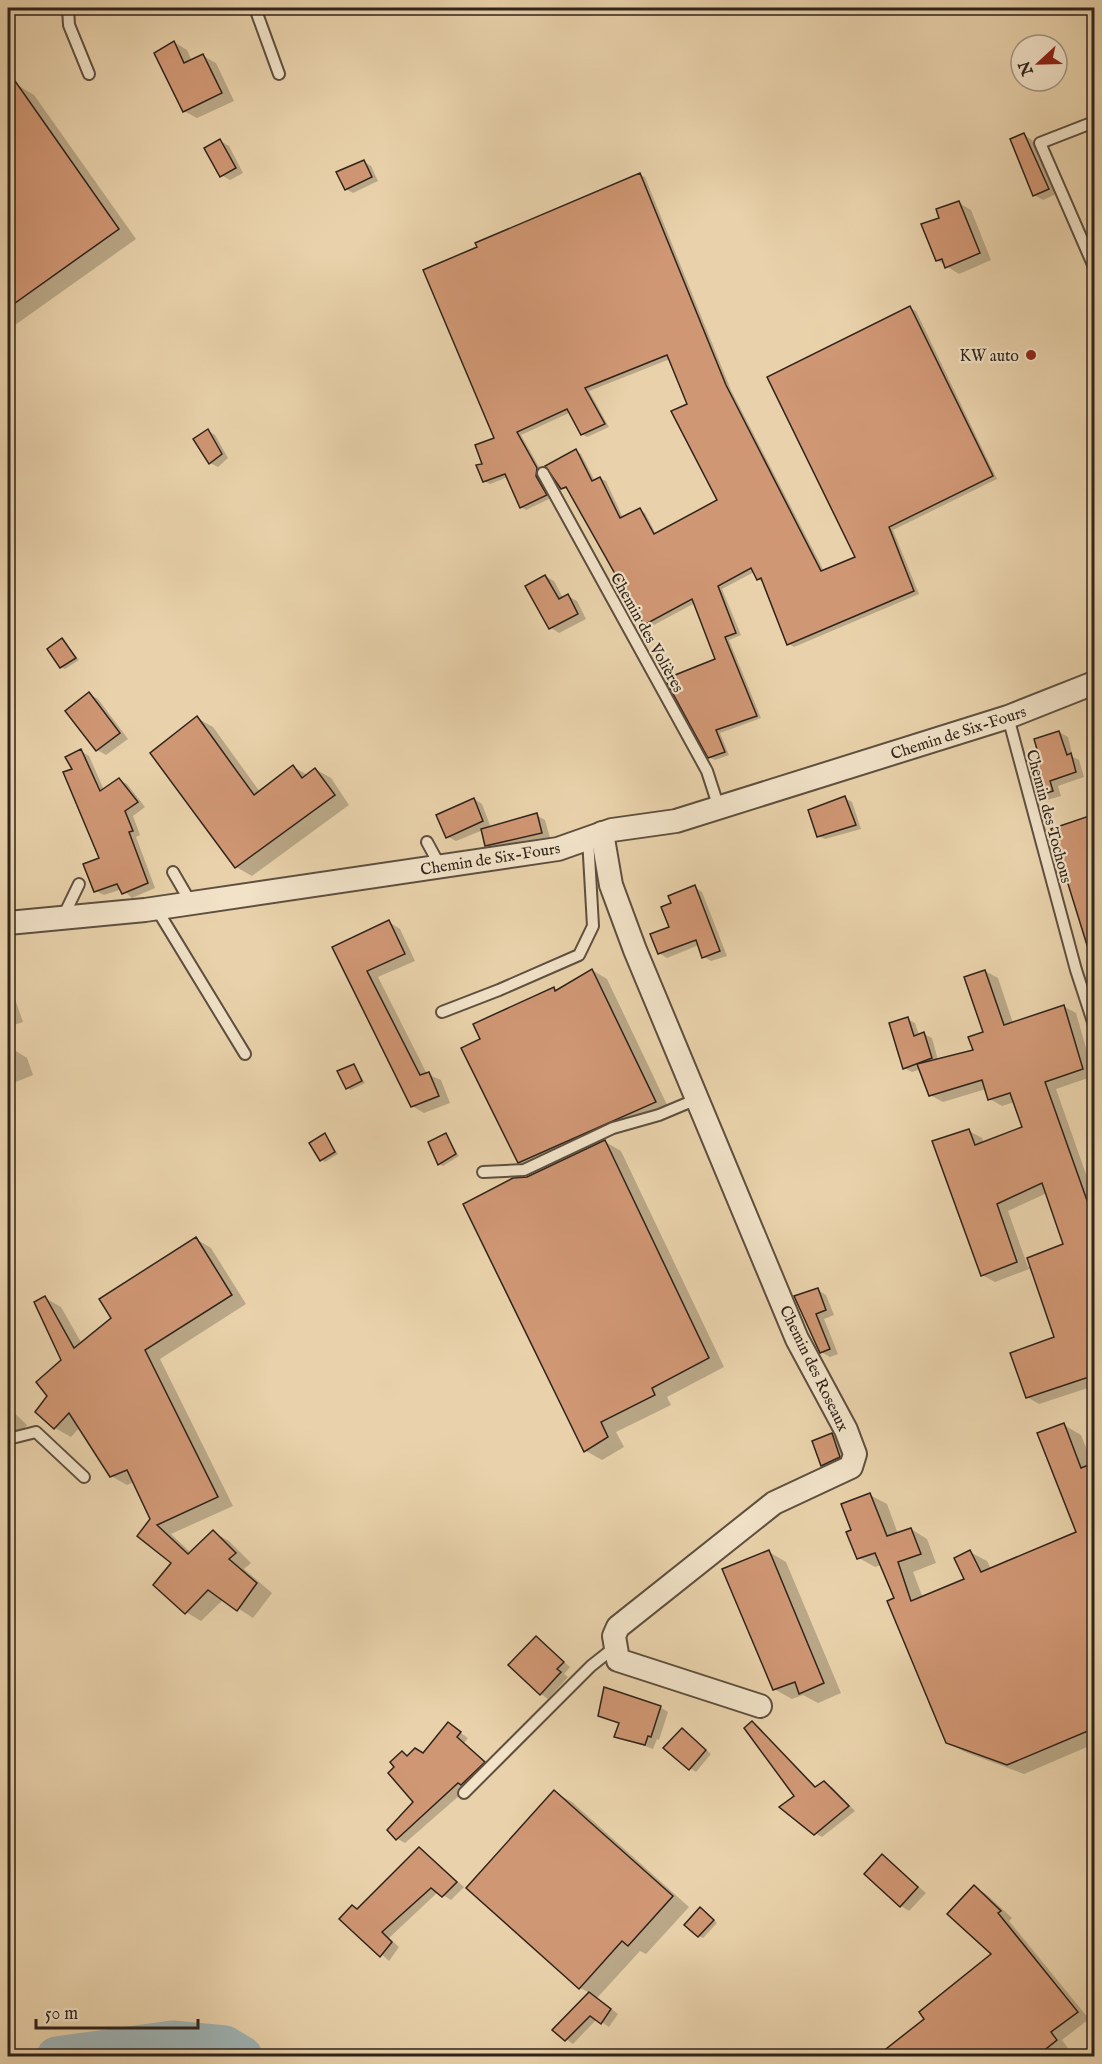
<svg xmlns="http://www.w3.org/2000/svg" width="1102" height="2064" font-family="'IM FELL English',serif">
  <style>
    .shadow { fill: #0003; fill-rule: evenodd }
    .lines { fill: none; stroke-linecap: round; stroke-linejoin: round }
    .river { stroke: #9eb4b6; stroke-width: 39 }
    .building { fill: #d09774; stroke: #2f231b; stroke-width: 1.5 }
    .lane-casing { stroke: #5e4f3f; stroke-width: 14 }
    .street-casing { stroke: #5e4f3f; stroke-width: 26 }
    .lane { stroke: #f1e2c8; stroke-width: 10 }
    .street { stroke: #f1e2c8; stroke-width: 22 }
    .poi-dot { fill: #8f2418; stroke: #f1e2c8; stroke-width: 2 }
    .labels { text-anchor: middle; stroke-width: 4.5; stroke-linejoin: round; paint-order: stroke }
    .poi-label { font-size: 16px; fill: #2f231b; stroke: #f1e2c8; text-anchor: end }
    .street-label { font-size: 16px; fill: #2f231b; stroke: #f1e2c8 }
  </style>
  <rect width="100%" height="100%" fill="#e9d2ab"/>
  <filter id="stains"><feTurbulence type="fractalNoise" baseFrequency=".00333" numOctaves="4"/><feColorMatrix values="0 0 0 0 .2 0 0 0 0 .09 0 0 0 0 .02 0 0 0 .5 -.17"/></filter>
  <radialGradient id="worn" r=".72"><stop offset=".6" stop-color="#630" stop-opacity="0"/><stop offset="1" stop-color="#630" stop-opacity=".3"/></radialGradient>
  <g class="shadow">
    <polygon points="174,42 187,50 192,61 203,56 216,63 234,101 197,118 184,111"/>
    <polygon points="16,84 34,95 136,239 8,330 8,90"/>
    <polygon points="1024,135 1032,140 1056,194 1043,200 1034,195"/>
    <polygon points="220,141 229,146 243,173 230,180 221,175"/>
    <polygon points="364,162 371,166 378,181 353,193 346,189"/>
    <polygon points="639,174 645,177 731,390 824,571 857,558 910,308 916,311 997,479 893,530 919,594 794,647 789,644 764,583 758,579 754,572 722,589 741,635 729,640 761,718 720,733 729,755 715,760 709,757 717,660 695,603 650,627 645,624 570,490 562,488 576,451 581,454 595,481 600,478 606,481 623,518 640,510 645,513 656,534 719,501 689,405 670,359 589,391 609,427 587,437 582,434 571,412 521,435 542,472 551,498 526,510 521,507 508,477 490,484 484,481 484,465 496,439"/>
    <polygon points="959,203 971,210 991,260 959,274 937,260 941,219"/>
    <polygon points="208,431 215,435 228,458 218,467 210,463 195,439"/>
    <polygon points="545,576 554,581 563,598 568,596 577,601 586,619 559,633 551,628 527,586"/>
    <polygon points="62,640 79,660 65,669 61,667"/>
    <polygon points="89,694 98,699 128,739 106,755 97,750"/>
    <polygon points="197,718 213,727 260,792 293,767 308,775 315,769 331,778 349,805 252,876 236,867 152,753"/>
    <polygon points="1059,732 1068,737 1073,757 1079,760 1084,777 1058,786 1061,796 1047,800 1038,795 1043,763"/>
    <polygon points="81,751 89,756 104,790 119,780 127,784 145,807 133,816 140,835 136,837 155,888 132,898 122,889 104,895 96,891 101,859 74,770"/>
    <polygon points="845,798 852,802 861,829 825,839 818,836"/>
    <polygon points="474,799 482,804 491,828 536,815 545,820 550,838 495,850 487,845 483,830 456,841 447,836"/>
    <polygon points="694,887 702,892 727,956 711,961 704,957 699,945 667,958 659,953 671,928 673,904"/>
    <polygon points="389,922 400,929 415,961 378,977 427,1074 441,1080 450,1103 424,1113 412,1106 334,947"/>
    <polygon points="592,970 607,979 670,1111 602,1140 621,1151 724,1367 667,1397 671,1405 616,1432 624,1447 602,1460 586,1451 528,1178 593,1147 592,1145 534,1170 519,1162 482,1039 554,989 558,991"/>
    <path d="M 985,971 L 998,978 L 1013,1023 L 1063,1006 L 1076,1013 L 1094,1076 L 1056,1089 L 1094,1197 L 1094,1386 L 1039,1404 L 1027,1397 L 1056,1338 L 1032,1268 L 995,1282 L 982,1275 L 969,1131 L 982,1138 L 984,1143 L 1024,1127 L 1015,1102 L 1002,1106 L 990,1099 L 986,1089 L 943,1102 L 930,1095 L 921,1069 L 912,1072 L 904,1068 L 907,1019 L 915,1023 L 919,1035 L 924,1034 L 932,1038 L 938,1060 L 975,1051 L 985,1033 ZM 1047,1193 L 1065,1245 L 1028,1267 L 1008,1211 Z"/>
    <polygon points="8,979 23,1022 8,1027"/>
    <polygon points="16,1051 27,1058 33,1075 16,1082 8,1077 8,1054"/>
    <polygon points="354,1065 365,1083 351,1090 347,1088"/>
    <polygon points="325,1135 338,1154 325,1162 321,1159"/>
    <polygon points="446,1135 459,1156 443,1166 439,1164"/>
    <polygon points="196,1239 211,1248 246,1304 160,1359 233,1506 171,1534 191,1553 213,1532 229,1541 251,1563 244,1569 272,1593 253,1618 224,1599 201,1621 186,1612 173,1563 134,1482 127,1485 111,1476 80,1427 71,1437 55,1428 49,1396 63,1360 45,1298 61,1307 82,1344 113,1319"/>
    <polygon points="818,1290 826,1295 834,1315 824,1319 838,1354 830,1357 821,1352 796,1297"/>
    <polygon points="8,1407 27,1425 19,1435 8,1436"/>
    <polygon points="1064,1425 1081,1435 1094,1468 1094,1744 1024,1774 965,1752 947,1742 881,1565 875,1567 859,1558 853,1531 870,1495 887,1504 898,1534 911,1529 927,1539 936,1563 913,1572 923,1598 966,1580 970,1552 987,1561 991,1569 1078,1533"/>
    <polygon points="832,1434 839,1438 846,1461 829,1469 822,1465"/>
    <polygon points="769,1552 786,1562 841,1693 818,1703 803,1695 792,1699 774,1689"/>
    <polygon points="536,1638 570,1667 564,1674 568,1677 548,1699 541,1694"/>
    <polygon points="660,1707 668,1712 659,1740 657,1739 653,1749 616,1736 620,1724 600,1715"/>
    <polygon points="752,1723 759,1727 817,1788 824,1783 832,1787 855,1811 822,1837 815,1833"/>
    <polygon points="448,1724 468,1738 464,1743 492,1767 405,1843 396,1838 415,1802 396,1767 402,1752 409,1756 424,1754"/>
    <polygon points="682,1729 711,1754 696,1772 690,1768"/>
    <polygon points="1094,1789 1094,1801 1090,1792"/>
    <polygon points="554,1792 572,1802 689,1907 646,1954 640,1951 597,1998 618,2014 609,2027 597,2019 573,2044 554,2030 590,1993 580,1988"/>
    <polygon points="420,1848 464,1887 451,1900 438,1892 389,1938 399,1947 389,1961 341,1918 358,1910"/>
    <polygon points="883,1856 926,1893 909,1911 901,1906"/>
    <polygon points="974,1887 986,1894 1012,1918 1009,1921 1089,2019 1062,2040 1068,2048 1056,2056 879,2056 926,2019 993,1954"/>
    <polygon points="704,1911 717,1923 703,1938 699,1936"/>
  </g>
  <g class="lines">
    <polyline class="river" points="56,2056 172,2040 225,2045 243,2056"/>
  </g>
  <g class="building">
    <polygon points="174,41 184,63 203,54 222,93 183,112 154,53"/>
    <polygon points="8,71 119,229 8,308"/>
    <polygon points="1024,133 1049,189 1033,196 1010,139"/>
    <polygon points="220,139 236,168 220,177 204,148"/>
    <polygon points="364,160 372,177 345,190 336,172"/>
    <polygon points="640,173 726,385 821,571 855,557 767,377 910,306 993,476 889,527 914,591 787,645 761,578 757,580 751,568 718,586 736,633 725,637 757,716 716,730 725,752 708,758 665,679 715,659 692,599 644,625 566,487 561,489 545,466 576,449 592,481 600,477 620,518 640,508 654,534 717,500 671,411 687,404 667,355 585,388 605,424 581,435 567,409 517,432 537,468 536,476 547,495 520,508 505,474 483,482 476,465 482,464 475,445 494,438 423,270 477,247 475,243"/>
    <polygon points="959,201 980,253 945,268 942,259 936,261 921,224 939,218 936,209"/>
    <polygon points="208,429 222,454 209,464 193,439"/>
    <polygon points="545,575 559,599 568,594 578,614 549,629 525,586"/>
    <polygon points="62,638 76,658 60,668 47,649"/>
    <polygon points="89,692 120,733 96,751 65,711"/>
    <polygon points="197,716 254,795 293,765 302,778 315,768 335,795 235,868 150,753"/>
    <polygon points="1059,731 1067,755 1071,753 1076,772 1050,781 1053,791 1037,796 1029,767 1041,763 1034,739"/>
    <polygon points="81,749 100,791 119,778 138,802 125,811 133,831 129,832 148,883 122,894 117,884 94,892 83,864 99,858 63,772 72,769 65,757"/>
    <polygon points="845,796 856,825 817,837 808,810"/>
    <polygon points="474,798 483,821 446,838 436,815"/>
    <polygon points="537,813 542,833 485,846 481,829"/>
    <polygon points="1095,814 1095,957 1091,958 1051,829"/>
    <polygon points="695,885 720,951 702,958 696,940 658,954 650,934 669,927 661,907 671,903 668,896"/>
    <polygon points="389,920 405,954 367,971 420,1075 429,1072 439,1096 411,1107 332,947"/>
    <polygon points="592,969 656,1102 518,1163 461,1048 480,1039 473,1024 554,987 555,991"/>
    <polygon points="985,970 1004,1025 1064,1005 1083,1069 1045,1082 1095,1223 1095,1375 1026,1398 1010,1353 1054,1337 1027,1258 1063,1244 1042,1183 997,1204 1017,1262 981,1276 932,1141 969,1129 975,1145 1022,1127 1010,1093 988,1100 982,1080 929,1096 917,1064 973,1050 968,1037 983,1032 964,977"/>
    <polygon points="908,1017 914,1036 924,1032 932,1058 903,1069 889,1023"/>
    <polygon points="354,1064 362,1081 346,1089 337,1071"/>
    <polygon points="325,1133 335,1152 320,1161 309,1143"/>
    <polygon points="446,1133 456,1154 438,1165 428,1142"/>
    <polygon points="605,1140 709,1358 652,1388 655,1395 601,1422 608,1437 584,1452 463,1204 513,1178 527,1177"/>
    <polygon points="196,1237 232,1295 145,1350 218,1497 157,1525 188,1554 213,1530 236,1553 229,1559 257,1583 237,1611 208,1590 185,1614 153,1585 171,1563 137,1536 150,1519 127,1470 110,1477 69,1413 54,1429 35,1412 47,1396 36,1382 61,1360 34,1302 45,1296 74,1348 111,1318 99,1299"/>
    <polygon points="818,1288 826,1310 816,1314 830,1349 820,1353 794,1296"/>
    <polygon points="1064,1423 1081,1468 1091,1464 1095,1474 1095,1728 1007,1765 946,1743 887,1601 894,1598 875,1553 857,1559 846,1532 851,1530 841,1504 870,1493 887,1536 911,1528 921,1554 898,1562 911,1601 964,1579 954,1558 970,1550 981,1572 1076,1532 1037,1433"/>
    <polygon points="832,1433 840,1457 821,1466 812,1441"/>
    <polygon points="769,1550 824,1683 799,1694 795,1682 773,1690 722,1569"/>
    <polygon points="536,1636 564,1662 557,1669 561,1672 540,1695 508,1665"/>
    <polygon points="604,1687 661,1706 651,1737 648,1736 645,1745 614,1737 619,1723 598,1716"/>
    <polygon points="752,1721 815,1787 824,1781 849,1806 814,1835 779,1807 794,1796 744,1728"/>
    <polygon points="448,1722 461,1732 457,1737 485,1762 461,1785 458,1783 396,1840 387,1830 413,1802 388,1773 394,1767 390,1762 402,1751 407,1756 415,1748 423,1753"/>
    <polygon points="682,1728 706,1750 689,1770 663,1748"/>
    <polygon points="554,1790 673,1896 628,1946 622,1941 579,1989 466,1888"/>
    <polygon points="419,1847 457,1882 442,1897 431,1888 382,1932 392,1942 380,1957 339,1919 352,1905 357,1909"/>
    <polygon points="882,1854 918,1887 900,1907 864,1874"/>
    <polygon points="974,1885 1001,1911 998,1913 1078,2012 1051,2032 1057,2040 1037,2056 877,2056 924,2019 919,2012 991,1954 947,1914"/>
    <polygon points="700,1907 714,1920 698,1937 684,1925"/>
    <polygon points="589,1992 611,2009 601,2024 590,2016 565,2041 552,2030"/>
  </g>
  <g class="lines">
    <defs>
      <g id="lane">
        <polyline points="68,8 69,25 89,74"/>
        <polyline points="255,8 279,74"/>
        <polyline points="1094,122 1040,143 1094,267"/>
        <polyline points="543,473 707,771 719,808"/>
        <polyline points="1008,717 1076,970 1094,1025"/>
        <polyline points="427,842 440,866"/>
        <polyline points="173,872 191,903"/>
        <polyline points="156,908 245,1054"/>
        <polyline points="63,917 79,884"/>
        <polyline points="442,1012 499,990 579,955 593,926 588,838"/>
        <polyline points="483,1172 524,1170 613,1128 659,1115 697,1099"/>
        <polyline points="8,1439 36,1432 84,1477"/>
        <polyline points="464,1793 591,1666 615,1647"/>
      </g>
      <g id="street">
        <polyline points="602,833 611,885 635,950 797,1339 846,1430 855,1454 851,1467 774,1503 618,1627 614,1636 618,1660 760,1706"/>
        <polyline points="8,923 145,910 558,849 612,830 676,821 1008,717 1094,683"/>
      </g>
    </defs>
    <use href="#lane" class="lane-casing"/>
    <use href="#street" class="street-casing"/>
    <use href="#lane" class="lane"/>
    <use href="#street" class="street"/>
  </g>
  <circle class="poi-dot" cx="1031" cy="355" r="6"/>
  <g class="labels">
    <g class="poi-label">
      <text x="1019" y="361">KW auto</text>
    </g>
    <g class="street-label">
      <text transform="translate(648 632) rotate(61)" y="6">Chemin des Volières</text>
      <text transform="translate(958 732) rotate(-18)" y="6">Chemin de Six-Fours</text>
      <text transform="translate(1050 816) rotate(75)" y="6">Chemin des Tochous</text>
      <text transform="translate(490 858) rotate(-9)" y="6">Chemin de Six-Fours</text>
      <text transform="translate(815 1368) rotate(64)" y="6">Chemin des Roseaux</text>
    </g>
  </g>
  <rect width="1102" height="2064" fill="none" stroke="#e9d2ab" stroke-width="30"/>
  <rect x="9" y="9" width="1084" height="2046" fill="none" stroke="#2f231b" stroke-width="3"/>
  <rect x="15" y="15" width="1072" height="2034" fill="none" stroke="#2f231b" stroke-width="1.5"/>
  <g transform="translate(1039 63) rotate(248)"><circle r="28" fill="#f1e2c8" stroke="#a39683" stroke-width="1.5"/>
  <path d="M0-4.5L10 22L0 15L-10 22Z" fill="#8f2418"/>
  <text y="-9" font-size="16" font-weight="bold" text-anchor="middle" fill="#2f231b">N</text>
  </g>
  <path d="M36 2019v9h162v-9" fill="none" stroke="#2f231b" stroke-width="3"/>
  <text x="45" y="2019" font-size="18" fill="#2f231b" stroke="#f1e2c8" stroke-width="4.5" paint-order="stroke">50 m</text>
  <rect width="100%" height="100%" filter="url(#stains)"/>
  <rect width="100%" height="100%" fill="url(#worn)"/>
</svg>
